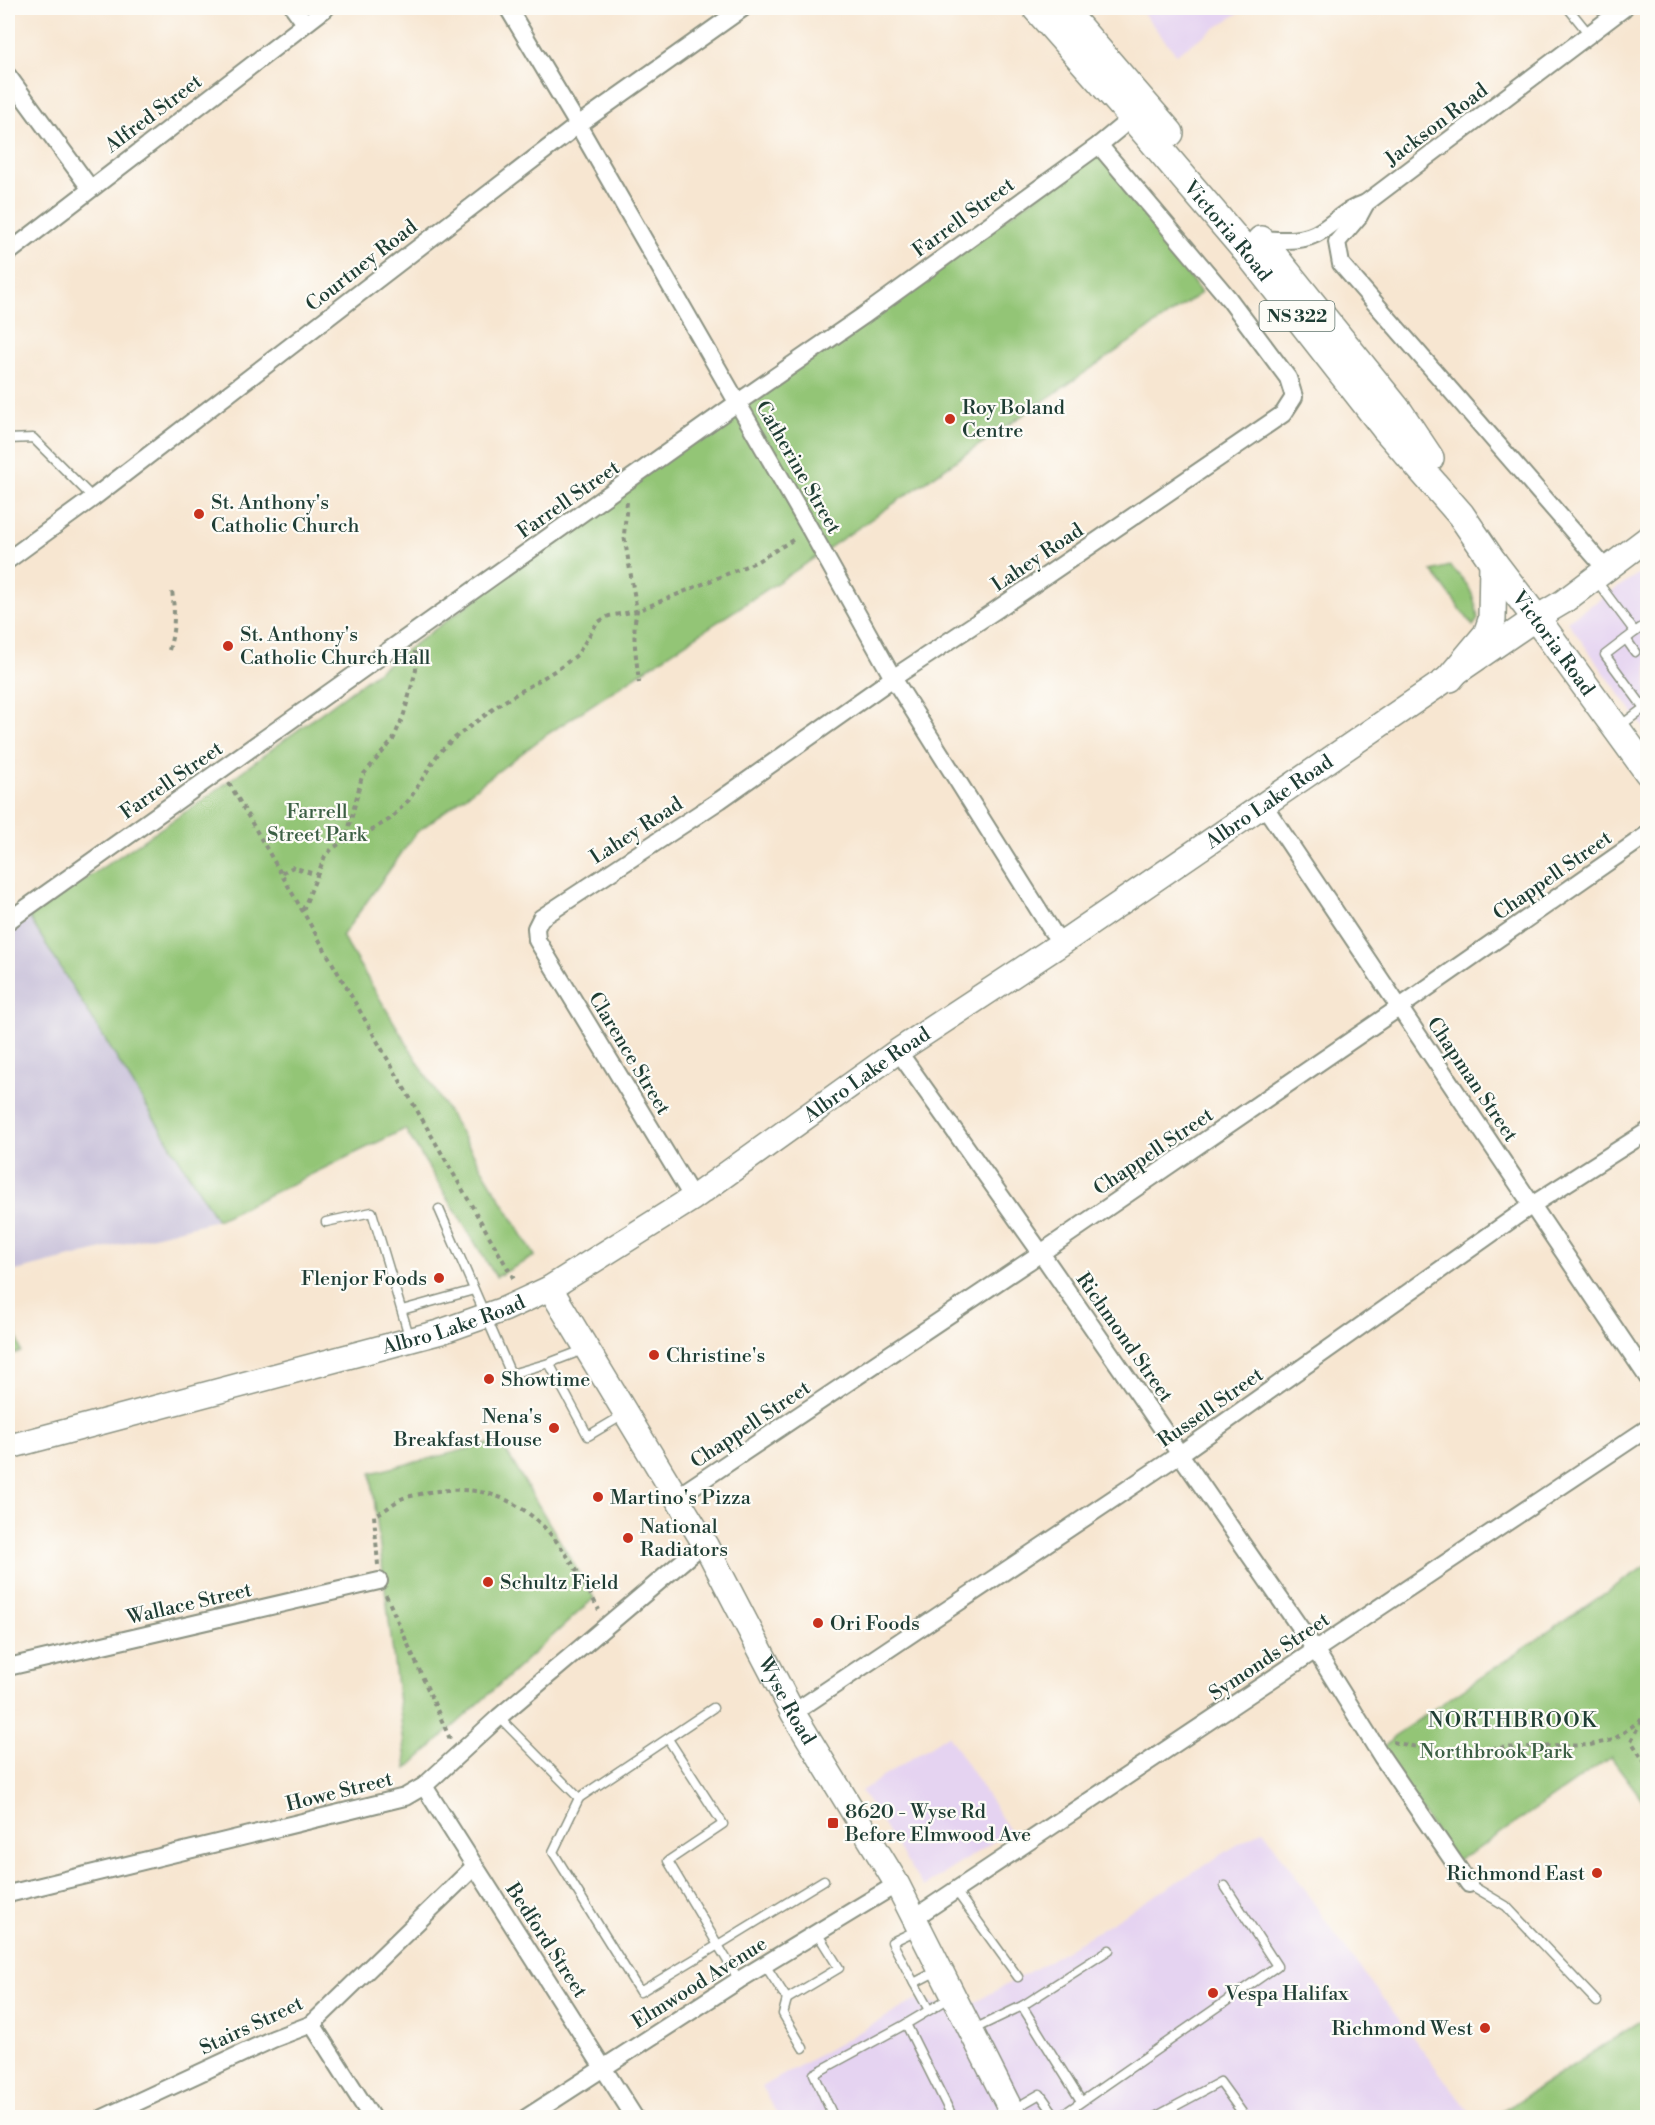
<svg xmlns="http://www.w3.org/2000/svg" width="1655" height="2125" font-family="'Libre Bodoni',serif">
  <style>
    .built { fill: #e5d3f1 }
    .industrial { fill: #c7c0d9 }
    .green { fill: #93c576; stroke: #598155; stroke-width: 1.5 }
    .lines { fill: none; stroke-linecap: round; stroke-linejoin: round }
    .lane-casing { stroke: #8b9282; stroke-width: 11 }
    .street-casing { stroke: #8b9282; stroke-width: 20 }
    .secondary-casing { stroke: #8b9282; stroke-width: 27 }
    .primary-casing { stroke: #8b9282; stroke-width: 30 }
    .path { stroke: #8b9282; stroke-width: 4; stroke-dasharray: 4.5 4.5; stroke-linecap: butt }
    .lane { stroke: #fff; stroke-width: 8 }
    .street { stroke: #fff; stroke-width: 16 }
    .secondary { stroke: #fff; stroke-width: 24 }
    .primary { stroke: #fff; stroke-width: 27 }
    .poi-dot { fill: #c8321e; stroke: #fdfcf7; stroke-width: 2 }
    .labels { text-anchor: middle; stroke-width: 4.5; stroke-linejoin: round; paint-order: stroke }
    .shield { fill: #fdfcf7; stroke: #62766e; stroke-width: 1.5 }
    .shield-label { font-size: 18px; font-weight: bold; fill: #1f3d34 }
    .street-label { font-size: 20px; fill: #1f3d34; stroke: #fdfcf7 }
    .poi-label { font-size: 20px; fill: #1f3d34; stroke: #fdfcf7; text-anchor: start }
    .park-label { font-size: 20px; fill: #3c5f44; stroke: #fdfcf7 }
    .neighbourhood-label { font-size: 21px; letter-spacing: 1.5px; fill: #1f3d34; stroke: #fdfcf7 }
  </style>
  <rect width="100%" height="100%" fill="#fdfcf7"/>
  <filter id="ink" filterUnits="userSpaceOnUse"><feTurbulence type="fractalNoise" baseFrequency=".0167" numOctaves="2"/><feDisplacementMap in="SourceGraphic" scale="12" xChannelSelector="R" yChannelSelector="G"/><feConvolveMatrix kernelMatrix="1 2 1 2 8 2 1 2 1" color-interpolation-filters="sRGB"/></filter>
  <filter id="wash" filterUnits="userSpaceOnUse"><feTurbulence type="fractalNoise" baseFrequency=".008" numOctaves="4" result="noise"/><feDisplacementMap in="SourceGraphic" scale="24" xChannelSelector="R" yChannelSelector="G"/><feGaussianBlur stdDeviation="1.35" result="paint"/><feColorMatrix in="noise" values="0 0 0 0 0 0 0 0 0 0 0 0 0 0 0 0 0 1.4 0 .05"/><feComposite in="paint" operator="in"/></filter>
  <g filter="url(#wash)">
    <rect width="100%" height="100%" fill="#f7e6d1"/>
    <g class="built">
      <polygon points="1139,8 1246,8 1176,54"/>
      <polygon points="1647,568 1647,732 1567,621"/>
      <polygon points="948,1735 1010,1831 923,1887 861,1791"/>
      <polygon points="1263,1829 1339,1940 1473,2117 779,2118 762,2087 916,2000 963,2009 1050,1960"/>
    </g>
    <polygon class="industrial" points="29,917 217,1220 8,1273 8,933"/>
    <g class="green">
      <polygon points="1100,152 1201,293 807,563 546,735 416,833 342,936 535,1256 496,1277 405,1129 217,1220 29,917 203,800 724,416"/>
      <path d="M 1450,566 C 1469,584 1474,592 1478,619 L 1473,626 L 1432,571 Z"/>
      <polygon points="8,1294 21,1352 8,1355"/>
      <polygon points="500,1441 594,1598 407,1769 371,1473"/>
      <polygon points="1647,1565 1647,1806 1611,1757 1473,1852 1455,1861 1380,1750 1394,1736"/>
      <polygon points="1647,2017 1647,2117 1494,2117"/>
    </g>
  </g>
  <g filter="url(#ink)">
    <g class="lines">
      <defs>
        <g id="lane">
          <polyline points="1568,8 1589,34"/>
          <polyline points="8,439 33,438 93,498"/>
          <polyline points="1596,580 1635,632 1605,655 1644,708 1620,726"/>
          <polyline points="1635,632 1642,627 1648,634"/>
          <polyline points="1626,639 1635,652"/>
          <polyline points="439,1209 511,1374 549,1363 583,1350"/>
          <polyline points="326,1222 372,1212 410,1339"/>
          <polyline points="402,1310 474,1290"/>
          <polyline points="549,1363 588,1436 625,1414"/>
          <polyline points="499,1717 579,1798 713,1708"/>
          <polyline points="668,1739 723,1824 668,1861 718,1945 824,1880"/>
          <polyline points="579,1798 553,1852 640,1992 718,1945 739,1980"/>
          <polyline points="1469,1884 1506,1906 1597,2002"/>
          <polyline points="956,1891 1018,1977"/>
          <polyline points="919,1929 892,1942 914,1983 939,1970"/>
          <polyline points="765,1965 787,1999 839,1968 817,1933"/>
          <polyline points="914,1983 929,2010"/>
          <polyline points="953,1996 906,2024 953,2118"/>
          <polyline points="787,1999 783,2014 803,2048"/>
          <polyline points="1022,2006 1109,1950"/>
          <polyline points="972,2030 1022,2006 1081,2101"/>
          <polyline points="1014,2109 1040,2094 1057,2118"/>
          <polyline points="834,2118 814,2074 906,2024"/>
          <polyline points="1058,2118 1277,1966 1225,1886"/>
          <polyline points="1153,2118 1220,2082 1246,2118"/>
        </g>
        <g id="street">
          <polyline points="294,8 305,23"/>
          <polyline points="508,8 578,125 810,529 893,678 1052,931 1062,943"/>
          <polyline points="8,76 90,188"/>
          <polyline points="1366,203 1359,216 1337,242 1341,264 1605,568"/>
          <path d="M 1260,239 C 1281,240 1303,243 1321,231 C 1338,220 1345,210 1366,203 L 1624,8"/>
          <polyline points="8,253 326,8"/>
          <polyline points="8,560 93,498 578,125 743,8"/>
          <polyline points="1263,804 1648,1378"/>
          <polyline points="8,921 737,403 863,316 1099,145 1139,112"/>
          <polyline points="898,1051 1041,1253 1316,1651 1382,1757 1469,1884"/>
          <polyline points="693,1198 537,940 536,928 541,918 720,800 893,678 996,610 1283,414 1294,397 1288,378 1229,299 1099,145"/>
          <polyline points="677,1497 1041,1253 1400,1007 1648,834"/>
          <polyline points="8,1667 379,1581"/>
          <polyline points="793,1713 1180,1454 1532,1205 1648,1131"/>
          <polyline points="424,1786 635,2118"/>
          <polyline points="8,1894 405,1797 424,1786 499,1717 696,1550 706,1546"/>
          <polyline points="914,1918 1648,1428"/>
          <polyline points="312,2024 372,2118"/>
          <polyline points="103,2118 273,2039 312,2024 474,1867"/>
          <polyline points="526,2118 739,1980 897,1884"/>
        </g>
        <g id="secondary">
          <path id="s1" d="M 550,1288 L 706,1546 L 793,1713 L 897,1884 L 1015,2118"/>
          <path id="s2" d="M 8,1447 L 440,1332 L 505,1309 L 550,1288 L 693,1198 L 898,1051 L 1062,943 L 1536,618 L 1563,602 L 1648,538"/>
        </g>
        <g id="primary">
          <path id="s3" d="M 1036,8 L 1133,118 L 1247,252 L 1384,427 L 1461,515 L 1493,562 L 1536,618 L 1648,772"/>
          <polyline points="1062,8 1170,133"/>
          <polyline points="1261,240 1400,413 1430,458"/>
          <polyline points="1450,678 1487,634 1492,620 1493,562"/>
        </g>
      </defs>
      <use href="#lane" class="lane-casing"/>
      <use href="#street" class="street-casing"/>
      <use href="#secondary" class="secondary-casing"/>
      <use href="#primary" class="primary-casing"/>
      <g class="path">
        <path d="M 627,502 L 624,535 L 637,611 C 631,633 637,660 639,683"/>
        <path d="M 169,650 C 175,629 175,612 172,591"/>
        <polyline points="229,783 515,1281"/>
        <polyline points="346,840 360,837 390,819 409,800 438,754 452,740 500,704 561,667 577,655 597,623 603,619 609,616 637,611 756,562 796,538"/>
        <polyline points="282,873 293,867 317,875"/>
        <polyline points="303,910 325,856 333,848 346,840 362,776 393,740 404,714 416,670 415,651"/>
        <path d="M 378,1565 L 374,1515 C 385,1512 391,1504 401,1499 C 408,1496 417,1495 424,1493 C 520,1475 559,1535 599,1610"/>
        <polyline points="386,1595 450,1739"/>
        <polyline points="1648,1715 1642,1719 1631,1741 1648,1767"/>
        <polyline points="1393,1742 1431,1750 1590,1745 1613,1740 1642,1719"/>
      </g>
      <use href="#lane" class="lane"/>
      <use href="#street" class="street"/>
      <use href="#secondary" class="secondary"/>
      <use href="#primary" class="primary"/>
    </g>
  </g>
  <g class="poi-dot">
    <circle cx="950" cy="419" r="6"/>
    <circle cx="199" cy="514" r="6"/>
    <circle cx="228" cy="646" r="6"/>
    <circle cx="439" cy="1278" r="6"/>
    <circle cx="654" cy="1355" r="6"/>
    <circle cx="489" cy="1379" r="6"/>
    <circle cx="554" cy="1428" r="6"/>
    <circle cx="598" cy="1497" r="6"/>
    <circle cx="628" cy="1538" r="6"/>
    <circle cx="488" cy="1582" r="6"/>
    <circle cx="818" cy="1623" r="6"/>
    <rect x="827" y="1817" width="12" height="12" rx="3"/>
    <circle cx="1597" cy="1873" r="6"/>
    <circle cx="1213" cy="1993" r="6"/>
    <circle cx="1485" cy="2028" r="6"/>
  </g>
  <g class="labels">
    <rect class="shield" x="1259.5" y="301" width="75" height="30" rx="4.5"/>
    <g class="shield-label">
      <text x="1297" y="322">NS 322</text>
    </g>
    <g class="street-label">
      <text transform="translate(153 113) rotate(-37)" y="7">Alfred Street</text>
      <text transform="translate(1436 124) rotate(-37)" y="7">Jackson Road</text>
      <text transform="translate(963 217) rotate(-36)" y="7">Farrell Street</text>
      <text dy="7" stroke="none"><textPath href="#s3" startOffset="294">Victoria Road</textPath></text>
      <text transform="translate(361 265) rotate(-38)" y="7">Courtney Road</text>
      <text transform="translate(799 467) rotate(60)" y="7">Catherine Street</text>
      <text transform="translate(568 499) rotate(-35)" y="7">Farrell Street</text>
      <text transform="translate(1037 557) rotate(-34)" y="7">Lahey Road</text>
      <text dy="7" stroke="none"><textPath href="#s3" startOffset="820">Victoria Road</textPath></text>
      <text transform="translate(171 780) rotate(-35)" y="7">Farrell Street</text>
      <text dy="7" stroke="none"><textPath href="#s2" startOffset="1434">Albro Lake Road</textPath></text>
      <text transform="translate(636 830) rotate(-33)" y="7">Lahey Road</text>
      <text transform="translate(1552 875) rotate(-35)" y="7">Chappell Street</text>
      <text transform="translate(630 1053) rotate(59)" y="7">Clarence Street</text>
      <text dy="7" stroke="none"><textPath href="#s2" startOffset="948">Albro Lake Road</textPath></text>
      <text transform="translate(1473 1079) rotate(56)" y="7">Chapman Street</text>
      <text transform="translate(1153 1151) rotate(-34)" y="7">Chappell Street</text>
      <text dy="7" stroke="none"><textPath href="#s2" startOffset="462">Albro Lake Road</textPath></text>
      <text transform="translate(1125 1337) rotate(55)" y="7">Richmond Street</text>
      <text transform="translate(1210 1407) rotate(-35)" y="7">Russell Street</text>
      <text transform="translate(750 1424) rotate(-34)" y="7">Chappell Street</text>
      <text transform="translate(189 1603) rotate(-13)" y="7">Wallace Street</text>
      <text transform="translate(1269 1656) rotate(-34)" y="7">Symonds Street</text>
      <text dy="7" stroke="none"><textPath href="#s1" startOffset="476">Wyse Road</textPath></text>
      <text transform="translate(339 1791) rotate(-14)" y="7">Howe Street</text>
      <text transform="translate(547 1940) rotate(57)" y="7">Bedford Street</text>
      <text transform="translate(699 1982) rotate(-32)" y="7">Elmwood Avenue</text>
      <text transform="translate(251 2025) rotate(-25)" y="7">Stairs Street</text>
    </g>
    <g class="poi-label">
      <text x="962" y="414">Roy Boland<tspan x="962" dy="23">Centre</tspan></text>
      <text x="211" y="509">St. Anthony's<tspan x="211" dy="23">Catholic Church</tspan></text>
      <text x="240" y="641">St. Anthony's<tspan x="240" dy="23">Catholic Church Hall</tspan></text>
      <text x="427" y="1285" text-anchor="end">Flenjor Foods</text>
      <text x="666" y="1362">Christine's</text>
      <text x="501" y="1386">Showtime</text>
      <text x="542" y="1423" text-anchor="end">Nena's<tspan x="542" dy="23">Breakfast House</tspan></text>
      <text x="610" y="1504">Martino's Pizza</text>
      <text x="640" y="1533">National<tspan x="640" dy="23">Radiators</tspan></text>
      <text x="500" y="1589">Schultz Field</text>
      <text x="830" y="1630">Ori Foods</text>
      <text x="845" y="1818">8620 - Wyse Rd<tspan x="845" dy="23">Before Elmwood Ave</tspan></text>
      <text x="1585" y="1880" text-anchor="end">Richmond East</text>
      <text x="1225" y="2000">Vespa Halifax</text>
      <text x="1473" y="2035" text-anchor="end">Richmond West</text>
    </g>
    <g class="park-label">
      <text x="317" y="818">Farrell<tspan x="317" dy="23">Street Park</tspan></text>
      <text x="1496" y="1758">Northbrook Park</text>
    </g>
    <g class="neighbourhood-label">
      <text x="1513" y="1727">NORTHBROOK</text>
    </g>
  </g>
  <rect width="1655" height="2125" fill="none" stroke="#fdfcf7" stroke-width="30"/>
</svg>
